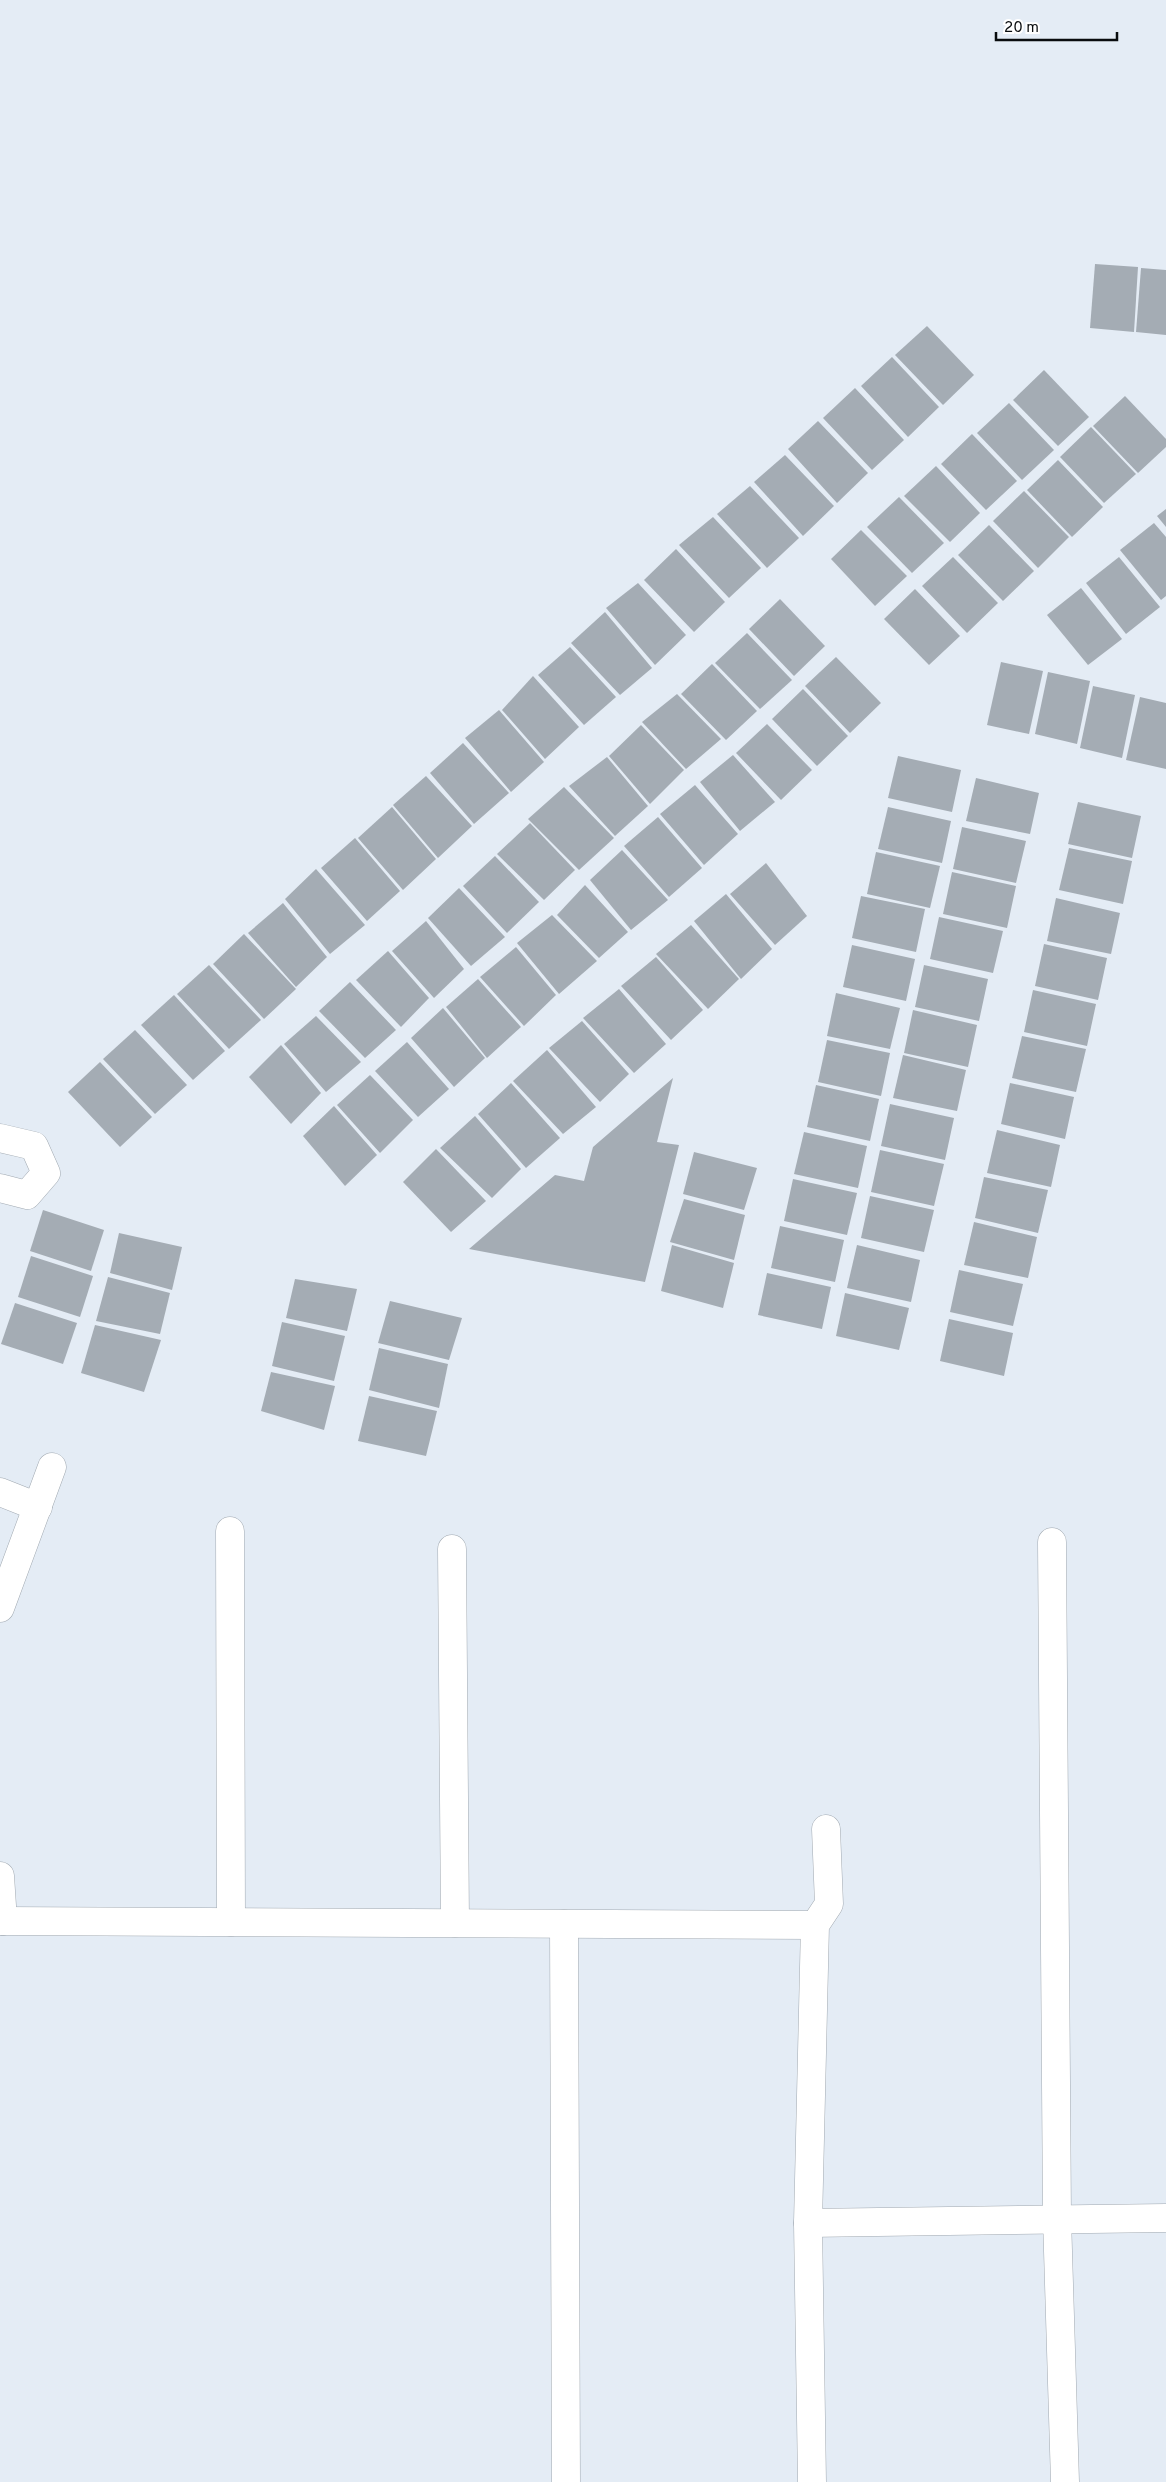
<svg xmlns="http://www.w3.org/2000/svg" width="1166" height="2482" font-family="Overpass,sans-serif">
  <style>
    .building { fill: #a4acb4 }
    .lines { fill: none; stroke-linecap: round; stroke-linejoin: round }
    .street-casing { stroke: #a1a9b1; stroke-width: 29 }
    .street { stroke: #fff; stroke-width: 28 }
  </style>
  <rect width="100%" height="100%" fill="#e4ecf5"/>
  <g class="building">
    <polygon points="1095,264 1138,267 1134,332 1090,328"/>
    <polygon points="1141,268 1166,270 1166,335 1136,332"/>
    <polygon points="927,326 974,375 943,405 895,355"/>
    <polygon points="892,357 939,407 908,437 861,386"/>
    <polygon points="1044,370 1089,417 1058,446 1013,400"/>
    <polygon points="855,388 904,440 872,470 823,418"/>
    <polygon points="1125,396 1166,439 1166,447 1138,473 1093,426"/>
    <polygon points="1009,403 1054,450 1022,480 977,433"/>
    <polygon points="818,421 868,473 837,503 788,449"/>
    <polygon points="1091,427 1136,474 1104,503 1060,457"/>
    <polygon points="972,434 1017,481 986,510 941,464"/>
    <polygon points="785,455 834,506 803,536 754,482"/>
    <polygon points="1058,460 1103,507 1072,537 1027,490"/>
    <polygon points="936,466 980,513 950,542 904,496"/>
    <polygon points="750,486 799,538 767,568 717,514"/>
    <polygon points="1024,491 1069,537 1038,568 993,521"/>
    <polygon points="899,497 944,543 912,573 867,527"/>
    <polygon points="1166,509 1166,527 1157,516"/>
    <polygon points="713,517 761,568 729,598 679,545"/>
    <polygon points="1154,523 1166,537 1166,596 1161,600 1120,550"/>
    <polygon points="989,525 1034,571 1003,601 958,555"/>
    <polygon points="861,530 907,576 875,606 831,559"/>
    <polygon points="676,549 725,602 694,632 644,580"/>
    <polygon points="953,557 998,603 967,633 922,586"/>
    <polygon points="1119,557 1160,607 1126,634 1086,583"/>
    <polygon points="638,583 686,635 655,665 606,608"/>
    <polygon points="1081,588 1122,639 1088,665 1047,615"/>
    <polygon points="915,589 960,636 929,665 884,619"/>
    <polygon points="780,599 825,646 794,676 749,629"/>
    <polygon points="605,612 652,668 620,695 571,643"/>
    <polygon points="747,633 792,680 760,709 715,663"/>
    <polygon points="570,647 616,697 584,725 538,675"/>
    <polygon points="836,657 881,703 850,733 805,686"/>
    <polygon points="1001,662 1043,671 1029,734 987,725"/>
    <polygon points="712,664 757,711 726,740 681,694"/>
    <polygon points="1048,672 1090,681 1077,744 1035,734"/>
    <polygon points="533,676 579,727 545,759 502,710"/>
    <polygon points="1093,686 1135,695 1122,758 1080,748"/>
    <polygon points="803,689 848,736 817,766 772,719"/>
    <polygon points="677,694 721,739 686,769 642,722"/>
    <polygon points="1140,697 1166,703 1166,769 1126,760"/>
    <polygon points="499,710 544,762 511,792 465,738"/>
    <polygon points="767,724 812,770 781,800 736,753"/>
    <polygon points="641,725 684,770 650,804 609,756"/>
    <polygon points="463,743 509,793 474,824 430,773"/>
    <polygon points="733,755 775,802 740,831 700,782"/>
    <polygon points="898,756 961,770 952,812 888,798"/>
    <polygon points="607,757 648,806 615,836 569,786"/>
    <polygon points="426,776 472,826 438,858 393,805"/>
    <polygon points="976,778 1039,793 1030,834 966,821"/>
    <polygon points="695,785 738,834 704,865 660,814"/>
    <polygon points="564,787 614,838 579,870 528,819"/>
    <polygon points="1078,802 1141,816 1132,858 1068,844"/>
    <polygon points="392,807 436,859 403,890 358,838"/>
    <polygon points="888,807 951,821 942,863 878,849"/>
    <polygon points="658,817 702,868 669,897 624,846"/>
    <polygon points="530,823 575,870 544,900 497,854"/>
    <polygon points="962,827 1026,841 1016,883 953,869"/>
    <polygon points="355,838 400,891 367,921 321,868"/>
    <polygon points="1069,848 1132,861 1123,904 1059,890"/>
    <polygon points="622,850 668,900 631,930 590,880"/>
    <polygon points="876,852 940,866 930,908 867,894"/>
    <polygon points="495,856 539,902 507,933 463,886"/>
    <polygon points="766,863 807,916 775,945 730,894"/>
    <polygon points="316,869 365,925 330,954 285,899"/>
    <polygon points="952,872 1016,886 1007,928 943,914"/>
    <polygon points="585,885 628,932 599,958 557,915"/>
    <polygon points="459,888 505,937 471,966 428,918"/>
    <polygon points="726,894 772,949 741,979 694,921"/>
    <polygon points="861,896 925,909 916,952 852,938"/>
    <polygon points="1056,898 1120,913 1111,954 1047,941"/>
    <polygon points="283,903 327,957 296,987 248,933"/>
    <polygon points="552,915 597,961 559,994 517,943"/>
    <polygon points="939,917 1003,931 993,973 930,959"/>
    <polygon points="426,921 464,969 434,998 392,951"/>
    <polygon points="691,925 739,979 708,1009 656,954"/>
    <polygon points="244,934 296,989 264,1019 213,964"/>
    <polygon points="1044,944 1107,958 1098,1000 1035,986"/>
    <polygon points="852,945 915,959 906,1001 843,987"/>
    <polygon points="516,947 556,995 524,1026 480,977"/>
    <polygon points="388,951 429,998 401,1027 356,980"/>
    <polygon points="656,957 703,1010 671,1040 621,986"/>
    <polygon points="209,965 261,1020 229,1049 177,994"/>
    <polygon points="924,965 988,979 979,1021 915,1007"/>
    <polygon points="478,979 521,1027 487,1058 446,1007"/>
    <polygon points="350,982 396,1030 365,1058 319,1011"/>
    <polygon points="619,989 666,1044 634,1073 583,1018"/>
    <polygon points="1033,990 1096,1004 1087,1046 1024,1032"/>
    <polygon points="836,993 900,1008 890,1049 827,1036"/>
    <polygon points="174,995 225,1051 193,1080 141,1025"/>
    <polygon points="443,1008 485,1058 454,1087 411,1038"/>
    <polygon points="913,1010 977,1025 968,1067 904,1053"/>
    <polygon points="316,1016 361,1062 326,1092 284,1044"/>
    <polygon points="582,1021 629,1074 600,1102 549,1048"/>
    <polygon points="135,1030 187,1085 155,1114 103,1059"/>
    <polygon points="1022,1036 1086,1049 1076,1092 1012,1078"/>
    <polygon points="827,1040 890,1053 881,1096 818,1082"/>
    <polygon points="407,1042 449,1089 418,1117 375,1071"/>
    <polygon points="281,1045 321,1093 291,1124 249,1077"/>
    <polygon points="547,1050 596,1107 563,1134 513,1081"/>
    <polygon points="903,1055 966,1070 957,1111 893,1098"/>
    <polygon points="100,1062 152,1117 120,1147 68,1092"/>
    <polygon points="370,1075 413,1120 380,1153 337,1105"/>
    <polygon points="673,1078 657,1142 679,1145 645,1282 469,1249 555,1175 584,1181 593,1147"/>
    <polygon points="511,1083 560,1138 526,1168 478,1114"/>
    <polygon points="1010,1083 1074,1097 1065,1139 1001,1124"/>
    <polygon points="816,1085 879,1099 870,1141 807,1127"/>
    <polygon points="890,1104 954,1118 945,1160 881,1146"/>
    <polygon points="334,1106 377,1155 345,1186 303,1136"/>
    <polygon points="475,1116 521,1169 492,1198 440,1148"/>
    <polygon points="997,1130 1060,1145 1051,1187 987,1173"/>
    <polygon points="804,1132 867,1146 858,1188 794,1174"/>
    <polygon points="436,1149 486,1201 451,1232 403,1182"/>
    <polygon points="880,1150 944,1164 934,1206 871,1192"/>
    <polygon points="694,1152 757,1168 744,1210 683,1194"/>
    <polygon points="984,1177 1048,1190 1038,1233 975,1218"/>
    <polygon points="793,1179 857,1193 847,1235 784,1221"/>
    <polygon points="870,1196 934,1210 924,1252 861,1238"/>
    <polygon points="684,1199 745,1215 734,1260 670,1242"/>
    <polygon points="43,1210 104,1230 91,1271 30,1251"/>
    <polygon points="974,1222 1037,1237 1028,1278 964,1265"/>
    <polygon points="780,1226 844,1240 835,1282 771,1268"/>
    <polygon points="119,1233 182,1247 172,1290 110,1273"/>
    <polygon points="672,1245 734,1263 723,1308 661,1291"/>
    <polygon points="857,1245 920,1260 911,1302 847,1288"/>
    <polygon points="31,1256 93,1276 80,1317 18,1297"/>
    <polygon points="959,1270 1023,1284 1013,1326 950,1312"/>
    <polygon points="767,1273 831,1287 822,1329 758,1315"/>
    <polygon points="108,1277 170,1293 160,1334 96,1321"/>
    <polygon points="295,1279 357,1289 347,1331 286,1318"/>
    <polygon points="845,1293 909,1308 899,1350 836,1336"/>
    <polygon points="390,1301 462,1318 449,1360 378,1343"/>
    <polygon points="15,1303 77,1323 63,1364 1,1344"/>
    <polygon points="949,1319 1013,1333 1004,1376 940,1361"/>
    <polygon points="282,1322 345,1336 334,1381 272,1366"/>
    <polygon points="95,1325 161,1340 144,1392 81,1373"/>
    <polygon points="379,1348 448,1364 439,1408 369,1390"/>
    <polygon points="271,1372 335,1386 324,1430 261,1411"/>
    <polygon points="369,1396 437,1411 426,1456 358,1441"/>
  </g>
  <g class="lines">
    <defs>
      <g id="street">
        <polyline points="0,1138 34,1146 46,1173 27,1195 0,1188"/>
        <polyline points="0,1492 38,1507"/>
        <polyline points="230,1531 231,1922"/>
        <polyline points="1052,1542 1057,2218 1065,2482"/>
        <polyline points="452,1549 455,1923"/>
        <polyline points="0,1608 52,1467"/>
        <polyline points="0,1876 3,1921"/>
        <polyline points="0,1921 815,1925"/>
        <polyline points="564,1924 566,2482"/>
        <polyline points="808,2223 1166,2218"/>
        <polyline points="812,2482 808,2223 815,1925 829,1904 826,1829"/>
      </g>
    </defs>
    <use href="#street" class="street-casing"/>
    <use href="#street" class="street"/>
  </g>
  <path d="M996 32v8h121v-8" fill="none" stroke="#090c0e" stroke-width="2.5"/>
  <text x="1004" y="32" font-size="15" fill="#090c0e" stroke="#ffffff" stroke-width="4" paint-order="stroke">20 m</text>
</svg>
